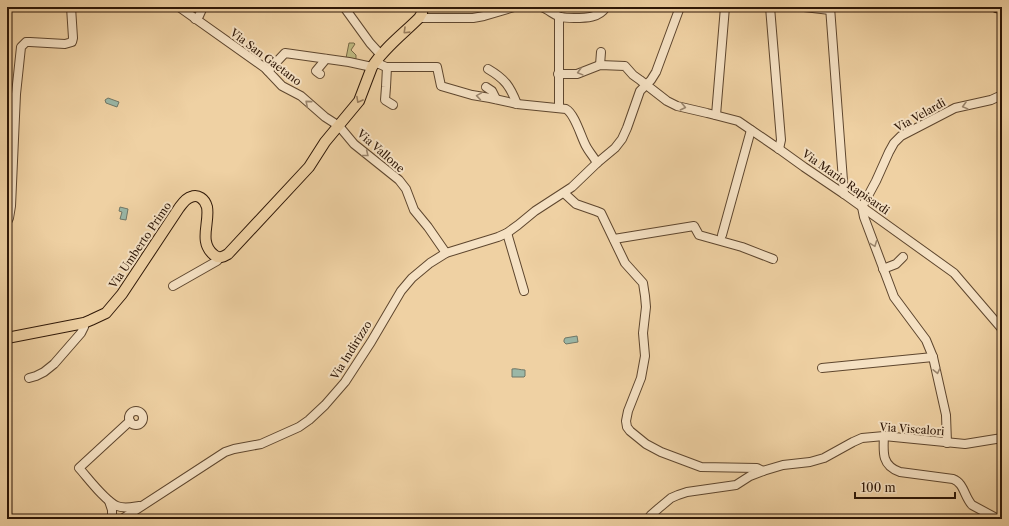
<svg xmlns="http://www.w3.org/2000/svg" width="1009" height="526" font-family="'Libre Caslon Text',serif">
  <style>
    .green { fill: #bfba81; stroke: #766844 }
    .water { fill: #9ab7a7; stroke: #6f7767 }
    .lines { fill: none; stroke-linecap: round; stroke-linejoin: round }
    .minor-casing { stroke: #5e462e; stroke-width: 10 }
    .major-casing { stroke: #2e1707; stroke-width: 12 }
    .minor { stroke: #f5e1c3; stroke-width: 8 }
    .major { stroke: #efd1a3; stroke-width: 10 }
    .oneway { stroke: #987d5d }
    .oneway2 { stroke: #9b866e }
    .labels { text-anchor: middle; stroke-width: 4; stroke-linejoin: round; paint-order: stroke }
    .street-label { font-size: 11px; fill: #2e1707; stroke: #f5e1c3 }
  </style>
  <rect width="100%" height="100%" fill="#efd1a3"/>
  <filter id="stains"><feTurbulence type="fractalNoise" baseFrequency=".005" numOctaves="4"/><feColorMatrix values="0 0 0 0 .2 0 0 0 0 .09 0 0 0 0 .02 0 0 0 .5 -.17"/></filter>
  <radialGradient id="worn" r=".72"><stop offset=".6" stop-color="#630" stop-opacity="0"/><stop offset="1" stop-color="#630" stop-opacity=".3"/></radialGradient>
  <polygon class="green" points="349,43 354,43 355,44 351,50 356,55 356,59 353,59 346,58"/>
  <g class="water">
    <polygon points="108,98 119,102 117,107 106,103 105,100"/>
    <polygon points="120,207 128,209 126,220 120,219 122,212 119,211"/>
    <polygon points="577,336 578,342 566,344 564,342 564,340 565,338"/>
    <path d="M 512,369 C 516,368 520,370 525,370 L 525,376 L 524,377 L 512,377 Z"/>
  </g>
  <g class="lines">
    <defs>
      <g id="minor">
        <polyline points="179,7 265,68 282,86 301,96 325,117 339,126 354,144 399,180 406,189 414,210 428,227 446,253"/>
        <polyline points="344,7 370,43 381,55"/>
        <path d="M 541,7 C 548,9 555,16 561,17 C 565,18 570,18 574,18 C 586,18 599,18 606,7"/>
        <polyline points="770,7 781,140 779,149"/>
        <polyline points="804,7 830,10"/>
        <polyline points="830,7 844,194"/>
        <polyline points="559,17 559,108"/>
        <polyline points="419,18 473,18 484,16 514,7"/>
        <polyline points="195,19 199,16 203,7"/>
        <path d="M 375,62 L 386,67 L 437,67 L 441,86 L 472,95 L 490,98 L 517,104 L 566,109 C 575,114 581,137 586,146 C 589,152 594,157 597,163"/>
        <polyline points="600,65 601,52"/>
        <polyline points="387,67 386,87 385,100 393,105"/>
        <path d="M 488,69 C 505,79 510,86 517,104"/>
        <polyline points="268,71 285,53 349,62 372,67"/>
        <polyline points="320,74 316,71 326,59"/>
        <polyline points="558,74 577,74 600,65 625,66 633,75 640,80 667,101 677,106 707,113 738,121 779,149 804,167 844,194 954,273 1002,329"/>
        <polyline points="486,87 492,91 496,99"/>
        <polyline points="716,115 725,7"/>
        <polyline points="564,193 576,204 596,211 601,213 625,263 643,283 645,296 646,307 643,333 645,356 641,378 628,411 626,421 627,427 630,431 646,444 661,452 701,467 757,468 763,471"/>
        <polyline points="7,222 9,218 11,206 16,94 21,47 26,42 30,42 65,44 72,42 73,38 71,7"/>
        <polyline points="507,233 524,291"/>
        <polyline points="722,235 751,130"/>
        <polyline points="614,239 694,226 699,235 742,247 773,259"/>
        <polyline points="883,269 896,264 903,257"/>
        <polyline points="173,286 217,261 220,257"/>
        <polyline points="822,368 933,357"/>
        <polyline points="29,378 36,376 44,372 54,364 81,333 84,327 84,323"/>
        <circle cx="136" cy="418" r="7"/>
        <path d="M 130,421 L 79,468 C 88,478 105,501 117,506 C 124,509 132,507 139,506"/>
        <path d="M 884,436 C 883,453 882,466 900,472 L 953,479 C 964,483 964,496 972,505 L 998,519"/>
        <polyline points="947,443 946,415 933,357 926,340 894,297 864,217 862,207 876,181 889,152 894,143 901,136 955,108 991,100 1002,95"/>
        <polyline points="109,501 112,510 112,519"/>
        <polyline points="122,519 225,452 234,449 261,444 299,427 309,420 325,405 345,382 371,342 401,291 412,278 430,263 446,253 498,237 507,233 518,225 535,211 572,187 597,163 615,148 622,139 627,128 640,91 651,80 656,72 680,7"/>
        <polyline points="648,519 651,515 659,508 671,498 678,495 687,492 736,485 750,476 763,471 783,465 810,462 824,458 853,442 862,438 884,436 965,444 1002,438"/>
      </g>
      <g id="major">
        <polyline points="996,7 1002,8"/>
        <path d="M 7,338 L 84,323 L 91,320 L 106,313 L 122,294 L 179,208 C 182,204 186,198 191,197 C 198,194 205,199 207,207 C 210,223 198,242 214,255 C 219,259 223,257 228,254 L 309,167 L 325,142 L 359,101 L 372,67 C 384,48 403,34 419,18 L 422,13 L 423,7"/>
      </g>
    </defs>
    <use href="#minor" class="minor-casing"/>
    <use href="#major" class="major-casing"/>
    <use href="#minor" class="minor"/>
    <use href="#major" class="major"/>
  </g>
  <defs><path id="oneway-chevron" d="M-2-3.5L2.5 0L-2 3.5" fill="none" stroke-width="1.6" stroke-linecap="round" stroke-linejoin="round"/></defs>
  <g class="oneway">
    <use href="#oneway-chevron" transform="translate(406 31) rotate(136)"/>
    <use href="#oneway-chevron" transform="translate(359 100) rotate(119)"/>
  </g>
  <g class="oneway2">
    <use href="#oneway-chevron" transform="translate(580 72) rotate(165)"/>
    <use href="#oneway-chevron" transform="translate(479 96) rotate(-171)"/>
    <use href="#oneway-chevron" transform="translate(308 103) rotate(-139)"/>
    <use href="#oneway-chevron" transform="translate(965 106) rotate(165)"/>
    <use href="#oneway-chevron" transform="translate(683 107) rotate(13)"/>
    <use href="#oneway-chevron" transform="translate(366 154) rotate(39)"/>
    <use href="#oneway-chevron" transform="translate(874 244) rotate(69)"/>
    <use href="#oneway-chevron" transform="translate(937 371) rotate(77)"/>
  </g>
  <g class="labels">
    <g class="street-label">
      <text transform="translate(266 57) rotate(37)" y="4">Via San Gaetano</text>
      <text transform="translate(920 115) rotate(-29)" y="4">Via Velardi</text>
      <text transform="translate(381 151) rotate(41)" y="4">Via Vallone</text>
      <text transform="translate(846 182) rotate(35)" y="4">Via Mario Rapisardi</text>
      <text transform="translate(140 245) rotate(-56)" y="4">Via Umberto Primo</text>
      <text transform="translate(351 350) rotate(-58)" y="4">Via Indirizzo</text>
      <text transform="translate(912 429) rotate(4)" y="4">Via Viscalori</text>
    </g>
  </g>
  <rect width="1009" height="526" fill="none" stroke="#efd1a3" stroke-width="24"/>
  <rect x="8" y="8" width="993" height="510" fill="none" stroke="#2e1707" stroke-width="2"/>
  <rect x="12" y="12" width="985" height="502" fill="none" stroke="#2e1707"/>
  <path d="M855 492v6h100v-6" fill="none" stroke="#2e1707" stroke-width="2"/>
  <text x="861" y="492" font-size="12" fill="#2e1707" stroke="#f5e1c3" stroke-width="3" paint-order="stroke">100 m</text>
  <rect width="100%" height="100%" filter="url(#stains)"/>
  <rect width="100%" height="100%" fill="url(#worn)"/>
</svg>
